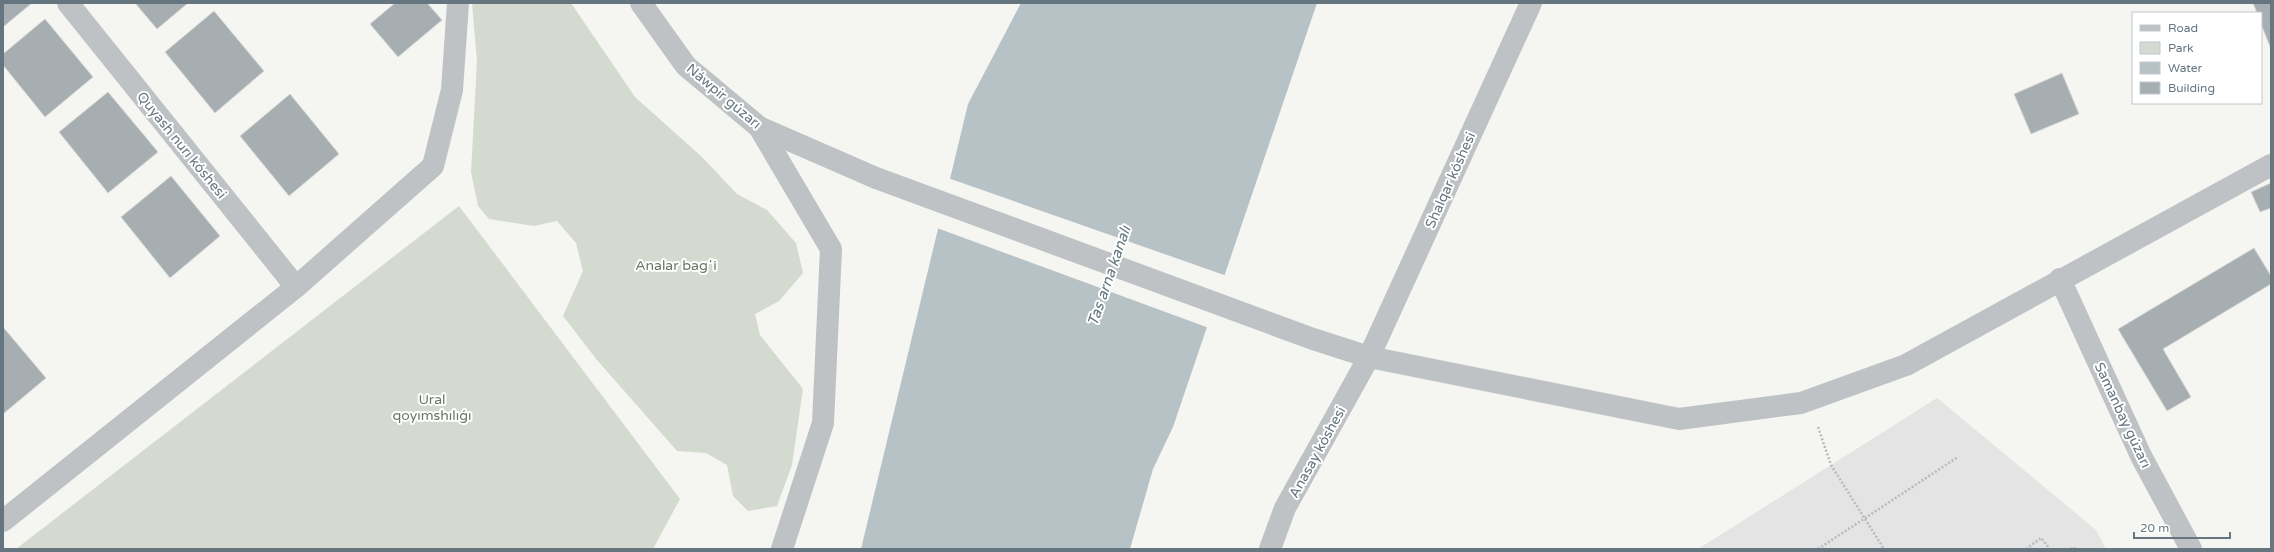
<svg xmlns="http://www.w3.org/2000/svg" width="2274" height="552" font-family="'Varela Round',sans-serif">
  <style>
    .built { fill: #e3e4e3 }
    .green { fill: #d5dad1 }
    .water { fill: #b7c2c6 }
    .pier { fill: #f5f5f2 }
    .building { fill: #a6aeb2; stroke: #d6d6d4 }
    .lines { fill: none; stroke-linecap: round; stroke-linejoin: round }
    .path { stroke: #b8bbbd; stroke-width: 2.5; stroke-dasharray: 2 2; stroke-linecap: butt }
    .minor { stroke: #bec2c5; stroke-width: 22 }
    .tertiary { stroke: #bec2c5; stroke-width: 22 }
    .labels { text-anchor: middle; stroke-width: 4; stroke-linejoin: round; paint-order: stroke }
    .street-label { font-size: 14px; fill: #667681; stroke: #fff }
    .park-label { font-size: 14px; fill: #697864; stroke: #fff }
    .water-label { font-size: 15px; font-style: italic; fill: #62777e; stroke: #fff }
  </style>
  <rect width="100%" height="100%" fill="#f5f5f2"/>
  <polygon class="built" points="1937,398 2096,530 2106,549 1698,549"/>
  <g class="green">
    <polygon points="472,3 571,3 635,97 702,157 737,194 767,210 796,243 803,273 779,301 755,314 760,335 803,389 792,465 777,506 748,511 733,496 727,465 706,453 677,451 597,360 563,316 583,271 576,243 557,221 534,226 489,219 478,206 471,172 477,61"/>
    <polygon points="459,206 680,499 653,549 16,549"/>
  </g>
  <polygon class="water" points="1021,3 1317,3 1173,427 1153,469 1130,549 861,549 968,104"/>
  <polygon class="pier" points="948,178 1227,276 1209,328 937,228"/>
  <g class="building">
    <polygon points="3,3 32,3 3,27"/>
    <polygon points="135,3 188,3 157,29"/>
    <polygon points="395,3 427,3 442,20 398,57 370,24"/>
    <polygon points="2253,3 2271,3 2271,49 2261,24 2261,13 2257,13"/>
    <polygon points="214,11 264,71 215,113 165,52"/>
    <polygon points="45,19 93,77 45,117 3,65 3,54"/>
    <polygon points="2062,73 2079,114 2031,134 2014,94"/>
    <polygon points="108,92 158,152 108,193 59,132"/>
    <polygon points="290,94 339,154 289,196 240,136"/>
    <polygon points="171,176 220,236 170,278 121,217"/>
    <polygon points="2271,183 2271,208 2260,212 2251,192"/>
    <polygon points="2254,248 2271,276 2271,284 2163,349 2191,397 2167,411 2118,329"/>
    <polygon points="3,327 46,378 3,414"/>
  </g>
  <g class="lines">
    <g class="path">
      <polyline points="1818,427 1831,465 1884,549"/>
      <polyline points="1818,549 1958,457"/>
      <polyline points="2026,549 2041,538 2050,549"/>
      <polyline points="2071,549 2074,547 2075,549"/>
    </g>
    <g class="minor">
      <polyline points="68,3 296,287"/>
      <polyline points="759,127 831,249 823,423 782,549"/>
      <polyline points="2060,279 2141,456 2191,549"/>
      <polyline points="3,521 296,287 433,166 452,90 458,3"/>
      <polyline points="1270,549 1285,508 1369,357"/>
    </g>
    <g class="tertiary">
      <polyline points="641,3 686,66 759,127 876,178 1313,339 1369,357 1679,419 1801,403 1906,365 2271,165"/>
      <polyline points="1369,357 1531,3"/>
    </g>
  </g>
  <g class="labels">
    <g class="street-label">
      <text transform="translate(724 96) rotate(40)" y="5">Náwpir gúzarı</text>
      <text transform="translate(182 145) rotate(51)" y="5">Quyash nurı kóshesi</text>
      <text transform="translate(1450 180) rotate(-66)" y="5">Shalqar kóshesi</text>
      <text transform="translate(2123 415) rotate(65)" y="5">Samanbay gúzarı</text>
      <text transform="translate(1317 452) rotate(-61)" y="5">Anasay kóshesi</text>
    </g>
    <g class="park-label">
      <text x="676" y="270">Analar bagʻi</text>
      <text x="432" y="404">Ural<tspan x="432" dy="16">qoyımshılıǵı</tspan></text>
    </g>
    <g class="water-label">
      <text transform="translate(1109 276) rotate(-71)" y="5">Tas arna kanalı</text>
    </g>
  </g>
  <rect width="2274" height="552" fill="none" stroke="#667681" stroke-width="8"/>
  <rect x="2132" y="12" width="130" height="92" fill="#ffffff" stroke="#c2c8cd"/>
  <rect x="2140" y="25" width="20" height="6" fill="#bec2c5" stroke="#c2c8cd"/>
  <text x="2168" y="32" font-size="12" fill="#667681">Road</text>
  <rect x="2140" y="42" width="20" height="12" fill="#d5dad1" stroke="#c2c8cd"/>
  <text x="2168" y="52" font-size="12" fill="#667681">Park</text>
  <rect x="2140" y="62" width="20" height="12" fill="#b7c2c6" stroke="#c2c8cd"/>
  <text x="2168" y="72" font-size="12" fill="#667681">Water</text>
  <rect x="2140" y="82" width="20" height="12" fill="#a6aeb2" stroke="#c2c8cd"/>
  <text x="2168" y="92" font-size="12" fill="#667681">Building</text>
  <path d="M2134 532v6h96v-6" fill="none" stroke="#667681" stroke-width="2"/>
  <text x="2140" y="532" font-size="12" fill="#667681" stroke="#ffffff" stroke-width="3" paint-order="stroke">20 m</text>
</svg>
